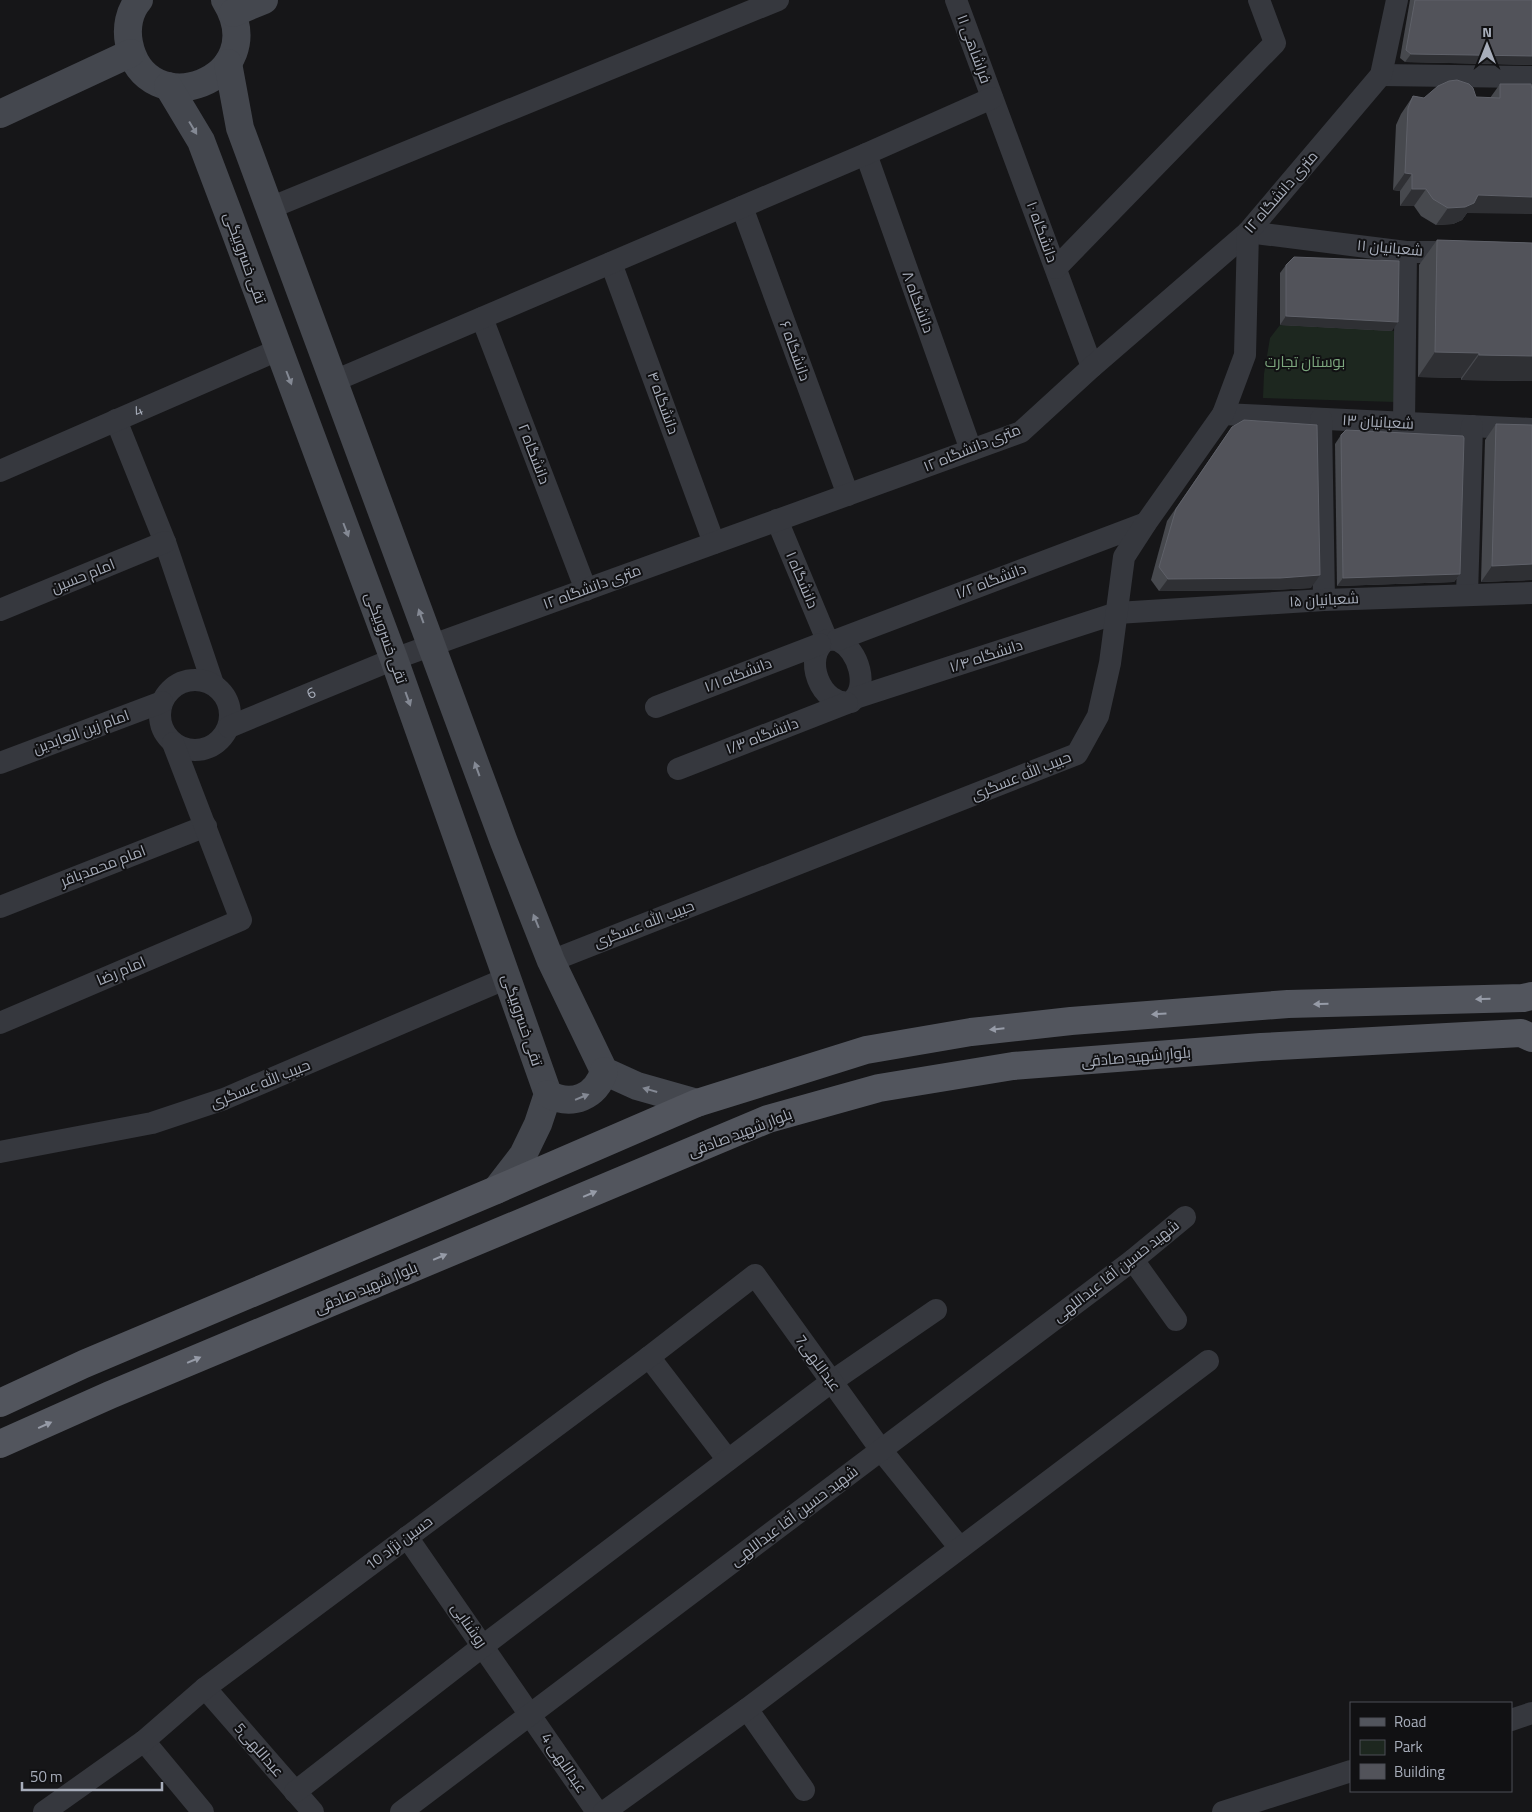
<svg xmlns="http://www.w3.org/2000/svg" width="1532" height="1812" font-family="'Titillium Web',Cairo,sans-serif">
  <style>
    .green { fill: #1d271f }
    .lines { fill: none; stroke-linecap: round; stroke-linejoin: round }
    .street { stroke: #36383e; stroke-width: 22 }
    .secondary { stroke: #44474e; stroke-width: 28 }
    .primary { stroke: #52555d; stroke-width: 28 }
    .wall { fill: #47494e }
    .shaded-wall { fill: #2f3034 }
    .building { fill: #52535a; stroke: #5f6169 }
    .oneway { fill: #848994 }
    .oneway2 { fill: #969ba7 }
    .labels { text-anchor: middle; stroke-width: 4; stroke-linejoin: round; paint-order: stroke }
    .street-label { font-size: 15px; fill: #a7adba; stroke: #111113 }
    .park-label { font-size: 15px; fill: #7ca77e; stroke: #111113 }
  </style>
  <rect width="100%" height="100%" fill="#161618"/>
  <polygon class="green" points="1280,325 1395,331 1396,402 1263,398 1264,374 1270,338"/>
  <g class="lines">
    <g class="street">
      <polyline points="956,0 1092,367"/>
      <polyline points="1381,75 1532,77"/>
      <polyline points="866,154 971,450"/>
      <polyline points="742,207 848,495"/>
      <polyline points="270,208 778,0"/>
      <polyline points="1248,232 1406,252 1458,252"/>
      <polyline points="611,263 714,543"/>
      <polyline points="1056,268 1275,43 1259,0"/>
      <polyline points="482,318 586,590"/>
      <polyline points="334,381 866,154 992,98"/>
      <polyline points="1223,414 1532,429"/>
      <polyline points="1321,419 1324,600"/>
      <polyline points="116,420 165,542 213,684"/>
      <polyline points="1404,423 1406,252"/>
      <path id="s1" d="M 0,471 L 278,350"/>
      <polyline points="777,520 827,640"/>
      <polyline points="1467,595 1472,426"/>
      <polyline points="0,610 165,542"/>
      <path d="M 827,640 C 831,640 835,639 839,641 C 858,650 870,687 851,702 C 821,708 801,656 827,640 Z"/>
      <polyline points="837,640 1146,523"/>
      <circle cx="195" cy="715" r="35"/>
      <polyline points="855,698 1117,613 1324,600 1532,593"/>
      <polyline points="656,707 820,644"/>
      <path id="s2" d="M 229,727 L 394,659 L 1021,432 L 1092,367 L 1248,232 L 1381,75 L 1397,0"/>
      <polyline points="0,763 162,702"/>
      <polyline points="678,769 847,703"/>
      <polyline points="0,907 206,826"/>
      <polyline points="551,961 1077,754 1098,716 1110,663 1124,557 1146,523 1223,414 1245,355 1248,232"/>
      <polyline points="0,1023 241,920 173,743"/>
      <polyline points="0,1152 152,1123 224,1099 507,978"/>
      <polyline points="1133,1260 1176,1320"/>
      <polyline points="649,1357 728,1460"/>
      <polyline points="407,1537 597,1812"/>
      <polyline points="205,1688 313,1812"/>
      <polyline points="747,1709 804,1790"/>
      <polyline points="1511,1720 1532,1713"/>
      <polyline points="144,1741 203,1812"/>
      <polyline points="295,1792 483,1646 831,1382 936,1310"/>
      <polyline points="44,1812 144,1741 205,1688 649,1357 755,1275 881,1450 960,1548"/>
      <polyline points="401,1812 1133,1260 1185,1217"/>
      <polyline points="604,1812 747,1709 1208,1361"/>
      <polyline points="1223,1812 1351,1771"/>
    </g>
    <g class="secondary">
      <path d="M 139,0 C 129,11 126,28 129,43 C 145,126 275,81 225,0"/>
      <polyline points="233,13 264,0"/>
      <polyline points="228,63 240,128 504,842 551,961 604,1071 637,1086 697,1103"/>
      <polyline points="168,86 201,141 229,215 394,659 548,1094 538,1124 523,1155 496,1190"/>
      <polyline points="0,114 131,53"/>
      <path d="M 548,1094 C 572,1107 596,1097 604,1071"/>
    </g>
    <g class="primary">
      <polyline points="0,1403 84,1364 496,1190 697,1103 866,1050 971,1032 1071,1021 1288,1004 1523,998 1532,996"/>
      <polyline points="0,1444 110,1395 768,1119 879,1088 1013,1066 1261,1047 1521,1033 1532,1038"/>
    </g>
  </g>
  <g class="wall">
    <polygon points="1410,0 1532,0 1532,65 1405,62 1400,58"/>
    <polygon points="1500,84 1531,84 1467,213 1462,220 1453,224 1436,225 1421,216 1414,206 1400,206 1400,191 1393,190 1396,125 1401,114 1413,96 1424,98 1490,98"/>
    <polygon points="1437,240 1532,243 1532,381 1461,380 1461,378 1418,377 1419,265"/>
    <polygon points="1286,265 1392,331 1280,325 1280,273"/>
    <polygon points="1496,424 1532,425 1532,580 1481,582 1485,440"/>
    <polygon points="1232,427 1311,588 1271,590 1159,591 1151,580 1167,521"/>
    <polygon points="1341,435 1460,574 1454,582 1337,586 1335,444"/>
  </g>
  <g class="shaded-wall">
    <polygon points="1411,54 1532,56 1532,65 1405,62"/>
    <polygon points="1405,173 1412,174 1400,191 1393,190"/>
    <polygon points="1412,189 1426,189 1414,206 1400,206"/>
    <polygon points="1478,195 1532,197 1532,214 1467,213 1462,220 1453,224 1436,225 1448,208"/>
    <polygon points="1286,316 1398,322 1392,331 1280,325"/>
    <polygon points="1435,352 1479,353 1461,378 1418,377"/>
    <polygon points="1479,355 1532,356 1532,381 1461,380"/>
    <polygon points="1532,564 1532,580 1481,582 1492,566"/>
    <polygon points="1460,574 1454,582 1337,586 1343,578"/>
    <polygon points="1320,575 1311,588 1271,590 1159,591 1168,579"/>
  </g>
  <g class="building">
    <polygon points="1415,0 1532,0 1532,56 1411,54 1406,50"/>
    <polygon points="1457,80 1469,84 1473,88 1476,97 1500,98 1500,84 1531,84 1532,90 1532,197 1478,195 1474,203 1465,207 1448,208 1433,199 1426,189 1412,189 1412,174 1405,173 1408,108 1413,96 1424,98 1438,86 1449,81"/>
    <polygon points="1437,240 1532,243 1532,356 1479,355 1479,353 1435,352"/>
    <polygon points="1294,257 1399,261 1398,322 1286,316 1286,265"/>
    <polygon points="1244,420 1317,425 1320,575 1280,578 1168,579 1159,567 1176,509 1232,427"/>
    <polygon points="1496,424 1532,425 1532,564 1492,566"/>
    <polygon points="1346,430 1463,436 1464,438 1460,574 1343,578 1341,435"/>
  </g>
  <defs><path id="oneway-solid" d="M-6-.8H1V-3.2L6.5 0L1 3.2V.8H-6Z" transform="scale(1.25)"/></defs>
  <g class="oneway">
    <use href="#oneway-solid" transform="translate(193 128) rotate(59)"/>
    <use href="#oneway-solid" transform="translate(289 378) rotate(69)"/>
    <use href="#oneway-solid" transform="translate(346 530) rotate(69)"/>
    <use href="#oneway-solid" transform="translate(421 616) rotate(-110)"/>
    <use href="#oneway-solid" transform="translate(408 699) rotate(70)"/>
    <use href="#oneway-solid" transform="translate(477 769) rotate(-110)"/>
    <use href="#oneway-solid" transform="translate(536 921) rotate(-112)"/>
    <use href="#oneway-solid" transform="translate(650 1090) rotate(-164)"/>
    <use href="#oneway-solid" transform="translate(582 1097) rotate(-22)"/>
  </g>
  <g class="oneway2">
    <use href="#oneway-solid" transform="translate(1483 999) rotate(178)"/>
    <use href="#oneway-solid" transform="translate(1321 1004) rotate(178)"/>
    <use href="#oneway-solid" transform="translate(1159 1014) rotate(176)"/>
    <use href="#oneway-solid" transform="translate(997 1029) rotate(174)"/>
    <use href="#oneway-solid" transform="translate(590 1194) rotate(-23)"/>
    <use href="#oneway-solid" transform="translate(440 1257) rotate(-23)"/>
    <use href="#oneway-solid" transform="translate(194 1360) rotate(-23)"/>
    <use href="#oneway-solid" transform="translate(45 1425) rotate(-24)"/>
  </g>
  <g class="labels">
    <g class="street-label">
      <text transform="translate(974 49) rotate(70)" y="5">فراشاهی ۱۱</text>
      <text transform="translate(1281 192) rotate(-49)" y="5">۱۲ متری دانشگاه</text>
      <text transform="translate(1042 232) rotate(70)" y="5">دانشگاه ۱۰</text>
      <text transform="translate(1390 248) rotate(5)" y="5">شعبانیان ۱۱</text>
      <text transform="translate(245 258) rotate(70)" y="5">تقی خسروبیگی</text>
      <text transform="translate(918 302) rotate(70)" y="5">دانشگاه ۸</text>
      <text transform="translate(795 351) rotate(70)" y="5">دانشگاه ۶</text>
      <text transform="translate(663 403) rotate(70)" y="5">دانشگاه ۴</text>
      <text dy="5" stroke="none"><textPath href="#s1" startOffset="151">4</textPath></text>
      <text transform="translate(1378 422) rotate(3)" y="5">شعبانیان ۱۳</text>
      <text transform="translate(972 448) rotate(-22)" y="5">۱۲ متری دانشگاه</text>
      <text transform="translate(534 454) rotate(69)" y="5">دانشگاه ۲</text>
      <text transform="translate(83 576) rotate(-22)" y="5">امام حسین</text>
      <text transform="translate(802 580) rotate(67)" y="5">دانشگاه ۱</text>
      <text transform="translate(991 581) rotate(-21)" y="5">دانشگاه ۱/۲</text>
      <text transform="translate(592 587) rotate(-20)" y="5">۱۲ متری دانشگاه</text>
      <text transform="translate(1324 600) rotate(-3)" y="5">شعبانیان ۱۵</text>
      <text transform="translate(386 638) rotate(70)" y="5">تقی خسروبیگی</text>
      <text transform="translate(986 656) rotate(-18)" y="5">دانشگاه ۱/۴</text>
      <text transform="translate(738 675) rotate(-21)" y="5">دانشگاه ۱/۱</text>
      <text dy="5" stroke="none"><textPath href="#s2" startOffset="89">6</textPath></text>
      <text transform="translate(81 732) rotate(-20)" y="5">امام زین العابدین</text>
      <text transform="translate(762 736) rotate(-21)" y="5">دانشگاه ۱/۳</text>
      <text transform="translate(1021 776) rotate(-22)" y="5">حبیب الله عسگری</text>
      <text transform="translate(103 866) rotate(-21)" y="5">امام محمدباقر</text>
      <text transform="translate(644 924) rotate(-21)" y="5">حبیب الله عسگری</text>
      <text transform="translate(121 971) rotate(-23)" y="5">امام رضا</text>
      <text transform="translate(522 1020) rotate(71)" y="5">تقی خسروبیگی</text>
      <text transform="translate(1136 1057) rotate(-5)" y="5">بلوار شهید صادقی</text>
      <text transform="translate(260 1084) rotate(-22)" y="5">حبیب الله عسگری</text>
      <text transform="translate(740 1133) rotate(-21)" y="5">بلوار شهید صادقی</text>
      <text transform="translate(1116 1271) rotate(-38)" y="5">شهید حسین آقا عبداللهی</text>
      <text transform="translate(366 1288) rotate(-23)" y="5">بلوار شهید صادقی</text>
      <text transform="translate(818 1363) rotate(54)" y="5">عبداللهی7</text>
      <text transform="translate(794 1516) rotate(-37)" y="5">شهید حسین آقا عبداللهی</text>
      <text transform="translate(399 1543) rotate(-37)" y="5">حسین نژاد 10</text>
      <text transform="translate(469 1625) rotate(55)" y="5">روشنایی</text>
      <text transform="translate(259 1750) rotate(49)" y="5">عبداللهی5</text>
      <text transform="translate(564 1763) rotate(56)" y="5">عبداللهی 4</text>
    </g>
    <g class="park-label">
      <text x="1305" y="367">بوستان تجارت</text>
    </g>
  </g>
  <rect x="1350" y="1702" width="162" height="90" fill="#111113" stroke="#4d4f56"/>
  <rect x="1360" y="1718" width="25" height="8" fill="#52555d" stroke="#4d4f56"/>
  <text x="1394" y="1727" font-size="15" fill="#a7adba">Road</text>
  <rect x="1360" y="1740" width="25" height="15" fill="#1d271f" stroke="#4d4f56"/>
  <text x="1394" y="1752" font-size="15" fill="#a7adba">Park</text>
  <rect x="1360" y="1764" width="25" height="15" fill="#52535a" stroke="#4d4f56"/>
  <text x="1394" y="1777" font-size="15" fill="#a7adba">Building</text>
  <g transform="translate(1487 45)" stroke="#111113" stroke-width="4" paint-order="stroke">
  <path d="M0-4L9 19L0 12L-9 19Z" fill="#a7adba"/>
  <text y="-8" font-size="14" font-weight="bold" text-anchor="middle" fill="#a7adba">N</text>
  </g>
  <path d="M22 1782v8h140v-8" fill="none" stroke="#a7adba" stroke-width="2.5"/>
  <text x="30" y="1782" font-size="15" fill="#a7adba" stroke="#111113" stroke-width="4" paint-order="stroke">50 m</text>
</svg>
